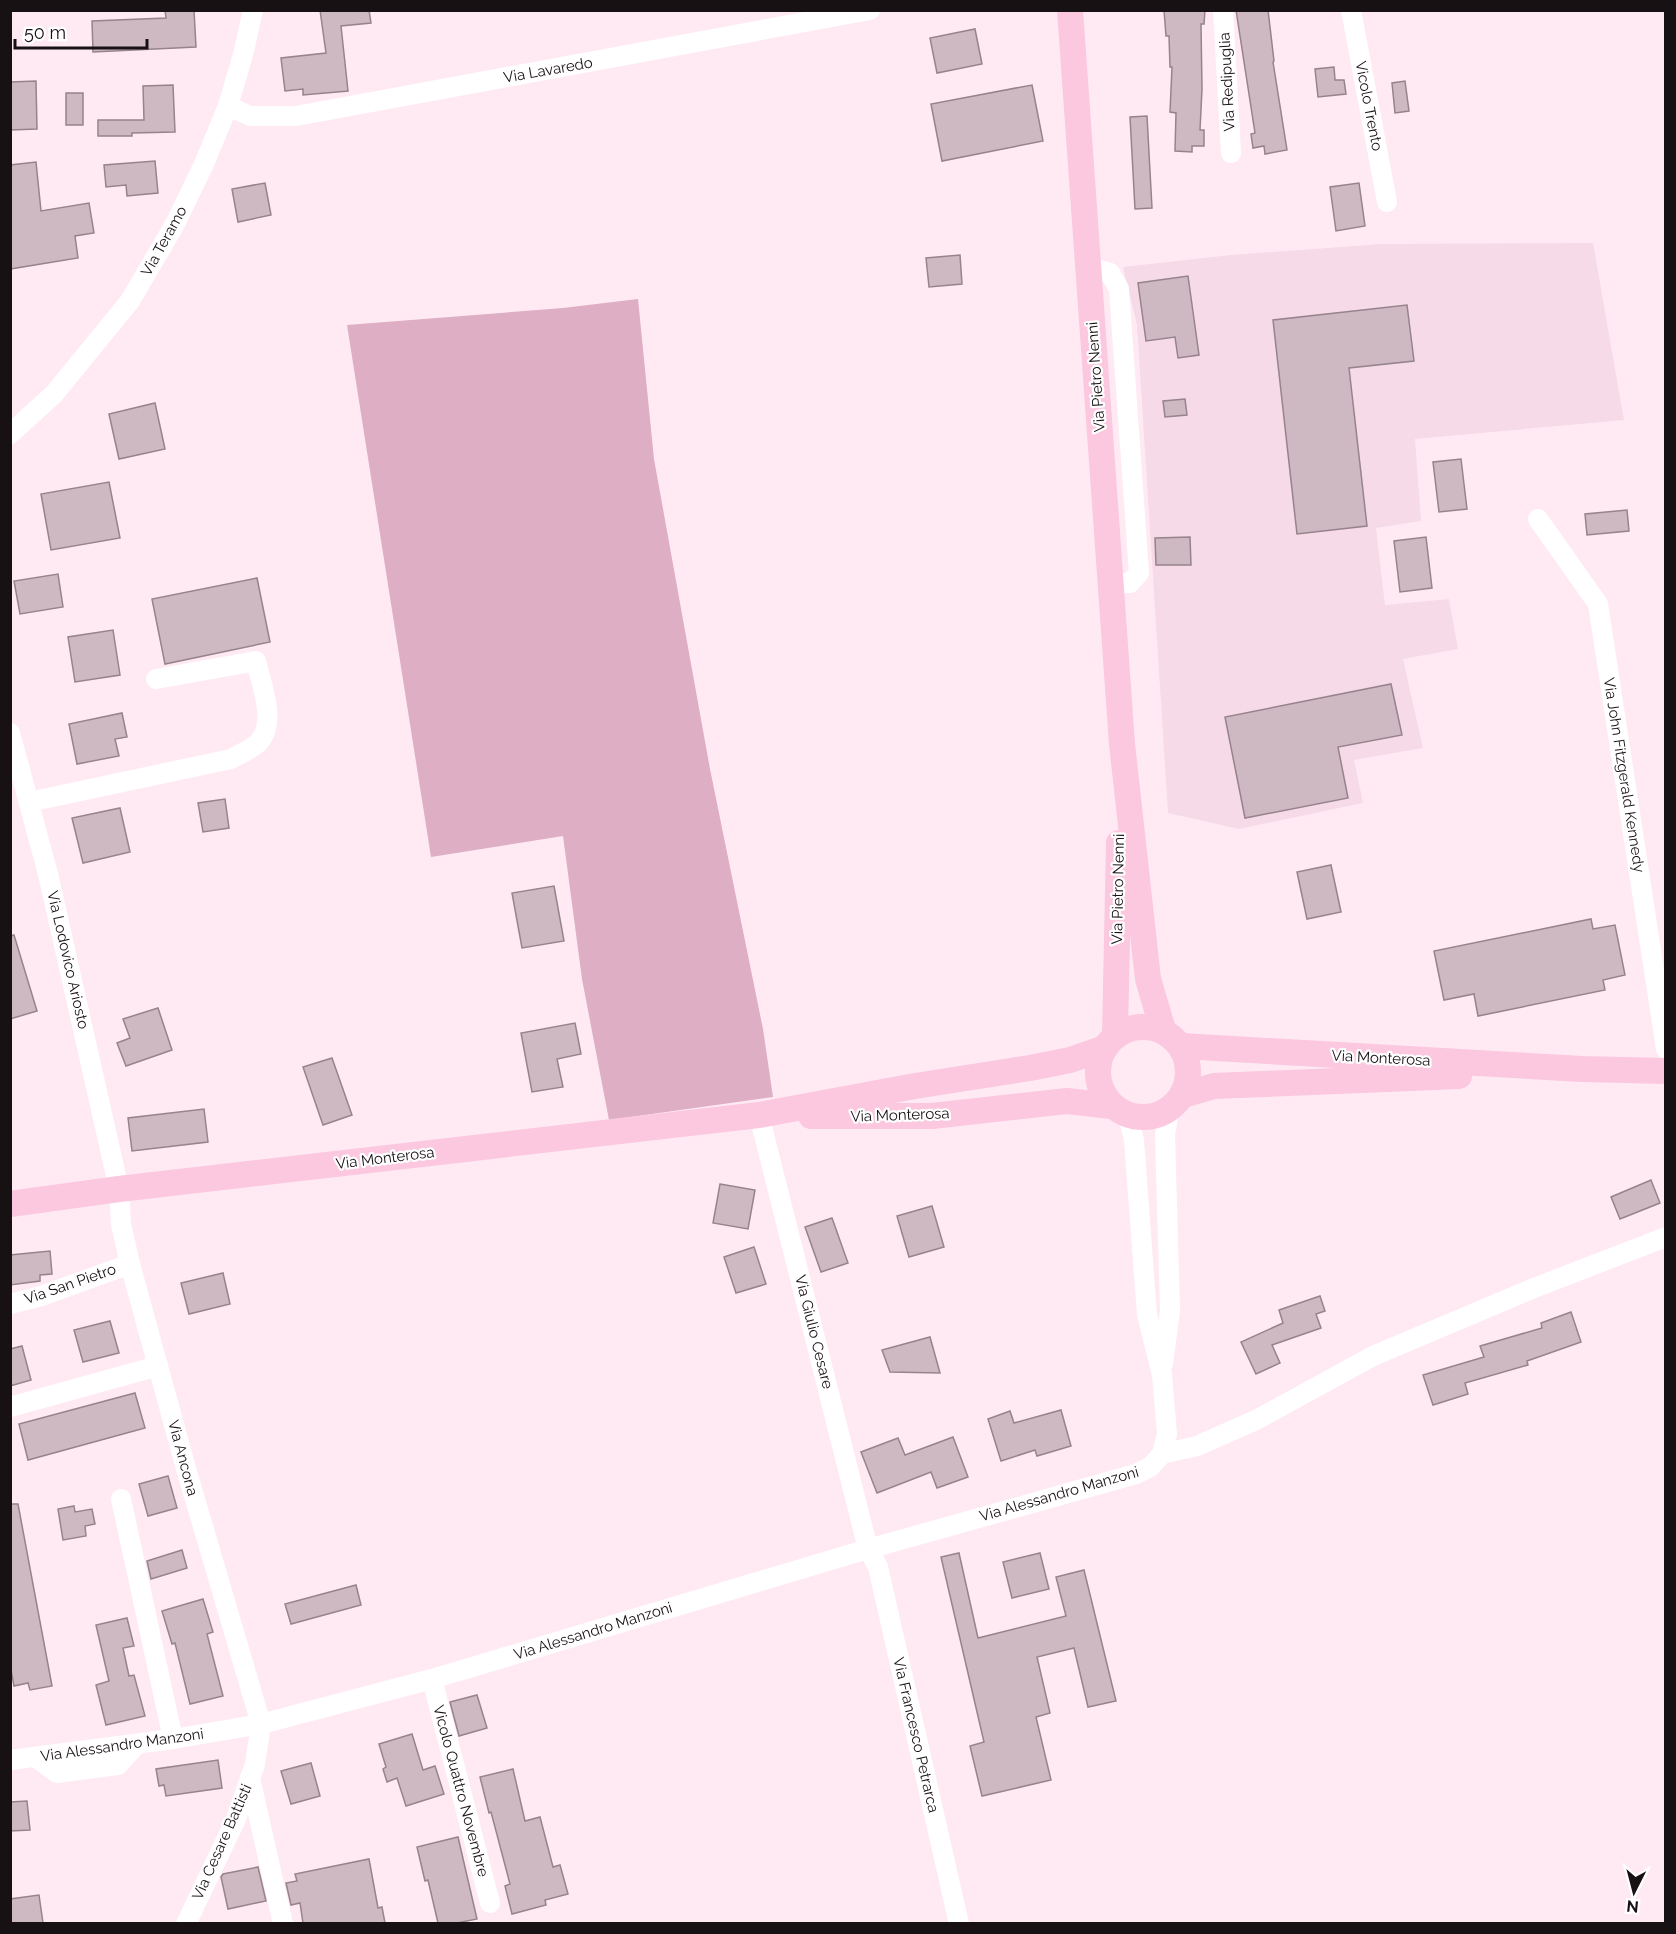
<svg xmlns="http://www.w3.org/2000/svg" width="1676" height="1934" font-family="Raleway,sans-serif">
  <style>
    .built { fill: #f7dae7 }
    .green { fill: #deaec4 }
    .building { fill: #ceb9c2; stroke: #96838c; stroke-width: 1.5 }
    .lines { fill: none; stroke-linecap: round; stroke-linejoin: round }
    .minor { stroke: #fff; stroke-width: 20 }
    .major { stroke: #fbc8e0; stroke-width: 26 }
    .labels { text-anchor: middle; stroke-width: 4.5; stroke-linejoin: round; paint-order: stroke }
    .street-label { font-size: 15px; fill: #181114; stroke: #fff }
  </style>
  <rect width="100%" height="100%" fill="#ffeaf3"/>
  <polygon class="built" points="1593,243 1624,420 1415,439 1421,521 1376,528 1385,605 1449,599 1458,649 1403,659 1423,748 1354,760 1363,803 1239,829 1168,813 1137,325 1123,267 1231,255 1381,244"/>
  <polygon class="green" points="638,299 654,459 710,769 763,1029 773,1097 609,1120 582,979 563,836 431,857 347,325 563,308"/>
  <g class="building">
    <polygon points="165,10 194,10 196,47 93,52 92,21 166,18"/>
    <polygon points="320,10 369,10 371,23 341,26 348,91 303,95 303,89 285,91 281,58 326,53"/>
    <polygon points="1164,10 1205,10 1204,24 1201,24 1202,89 1200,130 1204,130 1204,146 1192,146 1192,152 1175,151 1176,113 1170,112 1172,67 1170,67 1169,36 1166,36"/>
    <polygon points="1236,10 1268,10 1274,61 1273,62 1287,150 1265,154 1264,146 1253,148 1251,134 1255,133"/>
    <polygon points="975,29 982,64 937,73 930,38"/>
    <polygon points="1334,67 1335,80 1344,80 1346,94 1318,97 1315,69"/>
    <polygon points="36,81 37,129 10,130 10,82"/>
    <polygon points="1405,81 1409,111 1395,113 1392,83"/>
    <polygon points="173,85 175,132 132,133 132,136 98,136 98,120 144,120 143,86"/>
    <polygon points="1032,85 1043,141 942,161 931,104"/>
    <rect x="66" y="93" width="17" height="32"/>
    <polygon points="1147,116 1152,208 1135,209 1130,117"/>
    <polygon points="155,161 158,193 127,196 126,185 106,187 104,165"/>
    <polygon points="36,162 41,211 89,203 94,233 75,236 78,258 10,269 10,165"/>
    <polygon points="265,183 271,215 238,222 232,189"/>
    <polygon points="1359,183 1365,226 1336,231 1330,187"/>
    <polygon points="960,255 962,284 929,287 926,258"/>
    <polygon points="1188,276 1199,355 1178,358 1175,337 1146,341 1138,283"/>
    <polygon points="1407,305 1414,361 1349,368 1367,526 1297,534 1273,320"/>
    <polygon points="1185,399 1187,415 1165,417 1163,401"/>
    <polygon points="155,403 165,449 119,459 109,414"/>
    <polygon points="1461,459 1467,509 1439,512 1433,462"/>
    <polygon points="109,482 120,538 51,550 41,494"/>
    <polygon points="1627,510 1629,531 1587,535 1585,514"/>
    <polygon points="1190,537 1191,565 1156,565 1155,538"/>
    <polygon points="1426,537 1432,588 1400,592 1394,541"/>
    <polygon points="58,574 63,607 20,614 14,581"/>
    <polygon points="257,578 270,642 165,664 152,599"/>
    <polygon points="113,630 120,675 75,682 68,637"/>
    <polygon points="1391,684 1402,735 1338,747 1348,798 1245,818 1225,717"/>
    <polygon points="122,713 127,737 115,739 119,756 77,764 69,724"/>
    <polygon points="225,799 229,828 203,832 198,803"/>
    <polygon points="120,808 130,852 83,863 72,818"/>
    <polygon points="1331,865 1341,912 1307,919 1297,872"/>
    <polygon points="554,886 564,941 522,948 512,893"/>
    <polygon points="1591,919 1593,929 1615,925 1625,975 1603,980 1605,990 1478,1016 1474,994 1444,1000 1434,951"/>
    <polygon points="14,935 37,1011 10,1019 10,936"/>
    <polygon points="158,1008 172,1050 126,1066 117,1043 130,1038 123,1019"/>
    <polygon points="575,1023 581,1054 557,1059 563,1087 532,1092 521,1033"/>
    <polygon points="332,1058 352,1115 323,1125 303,1067"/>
    <polygon points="204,1109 208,1142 132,1151 128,1118"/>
    <polygon points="1651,1180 1660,1203 1620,1219 1611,1197"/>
    <polygon points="720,1184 755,1190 748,1229 713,1223"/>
    <polygon points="932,1206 944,1247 909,1257 897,1216"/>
    <polygon points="832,1218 848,1263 821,1272 805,1227"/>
    <polygon points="754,1247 766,1284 736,1293 724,1257"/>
    <polygon points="50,1251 52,1274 40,1275 40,1281 10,1285 10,1255"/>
    <polygon points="223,1273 230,1304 189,1314 181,1283"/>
    <polygon points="1320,1296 1325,1311 1316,1314 1321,1328 1272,1345 1280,1363 1256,1374 1241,1342 1283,1323 1279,1310"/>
    <polygon points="1571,1312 1581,1342 1527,1361 1528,1365 1465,1383 1468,1394 1433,1405 1423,1375 1484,1357 1480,1346 1542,1328 1541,1323"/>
    <polygon points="110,1321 119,1353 83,1362 74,1330"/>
    <polygon points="930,1337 940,1373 890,1372 882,1350"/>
    <polygon points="22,1346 31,1380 10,1386 10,1349"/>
    <polygon points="135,1393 145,1428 28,1460 19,1424"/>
    <polygon points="1061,1410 1071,1446 1037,1456 1035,1450 1001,1461 988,1419 1010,1411 1014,1423"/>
    <polygon points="953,1437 968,1477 937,1488 931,1472 877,1493 861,1452 898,1438 905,1455"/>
    <polygon points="168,1476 177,1508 148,1516 139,1484"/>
    <polygon points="10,1504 18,1504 52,1686 30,1690 28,1683 14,1686 10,1665"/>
    <polygon points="74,1506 75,1512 92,1509 95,1524 85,1526 86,1536 63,1540 58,1509"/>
    <polygon points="182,1550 187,1568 151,1579 147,1561"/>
    <polygon points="959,1553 978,1638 1066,1616 1056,1577 1084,1570 1116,1701 1088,1707 1074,1648 1037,1657 1050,1713 1036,1717 1051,1780 982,1796 970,1746 984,1742 941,1557"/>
    <polygon points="1040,1553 1049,1589 1012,1598 1003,1562"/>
    <polygon points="356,1585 361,1605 291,1624 285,1604"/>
    <polygon points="203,1599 213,1632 207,1634 223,1696 190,1704 175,1643 172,1644 162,1611"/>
    <polygon points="127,1618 134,1646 123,1648 129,1676 134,1675 145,1716 106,1725 96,1685 109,1681 96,1625"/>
    <polygon points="477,1695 487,1728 459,1736 450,1702"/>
    <polygon points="412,1734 423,1770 435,1766 444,1794 406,1806 397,1778 387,1782 383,1769 386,1767 379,1744"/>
    <polygon points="218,1760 222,1788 166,1796 164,1785 159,1786 156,1769"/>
    <polygon points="311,1763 320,1796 291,1804 281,1771"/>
    <polygon points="513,1769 525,1821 540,1817 553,1867 560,1865 568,1894 545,1900 546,1905 512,1914 505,1886 510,1884 491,1812 489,1813 480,1777"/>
    <polygon points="27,1801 30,1830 10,1831 10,1802"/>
    <polygon points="458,1837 477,1919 457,1923 438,1923 428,1880 425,1881 417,1847"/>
    <polygon points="369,1859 378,1908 382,1907 385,1923 303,1923 300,1903 291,1905 286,1883 297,1881 295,1874"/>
    <polygon points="258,1867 266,1901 228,1909 221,1877 223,1874"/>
    <polygon points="39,1895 43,1923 10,1923 10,1899"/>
  </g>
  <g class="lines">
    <g class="minor">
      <polyline points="1223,10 1231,153"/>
      <polyline points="1351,10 1387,202"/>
      <polyline points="228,106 250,116 296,116 870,10"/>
      <polyline points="1088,267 1110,273 1119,289 1139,573 1130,583 1110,584"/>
      <polyline points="10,434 54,394 130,301 175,224 204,164 228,106 244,51 253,10"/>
      <polyline points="1538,519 1598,604 1666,1049"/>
      <polyline points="10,733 48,874 119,1189 121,1224 130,1264 187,1472 261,1724 255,1764 236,1819 186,1924"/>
      <path d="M 29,802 L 231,759 C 240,754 252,749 259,742 C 277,723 261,683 256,661 L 156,679"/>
      <polyline points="759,1115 868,1549 878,1567 959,1924"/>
      <polyline points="10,1304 41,1296 130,1264"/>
      <polyline points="1163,1364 1170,1311 1165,1135 1169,1110"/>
      <polyline points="10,1407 158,1366"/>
      <polyline points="1162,1454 1197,1446 1256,1420 1373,1356 1534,1288 1666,1237"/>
      <polyline points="121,1499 173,1739"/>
      <polyline points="432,1679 490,1903"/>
      <polyline points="35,1757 57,1773 118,1765 137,1744"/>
      <polyline points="10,1760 173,1739 261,1724 432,1679 868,1549 1136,1474 1150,1467 1162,1454 1167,1434 1162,1375 1147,1315 1134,1140 1128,1115"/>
      <polyline points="250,1778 283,1924"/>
    </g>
    <g class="major">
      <polyline points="1070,10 1122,744 1148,979 1163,1030"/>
      <circle cx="1143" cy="1072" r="45"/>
      <polyline points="1115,1034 1119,843"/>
      <polyline points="1181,1046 1582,1069 1666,1071"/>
      <polyline points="1183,1095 1214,1086 1459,1076"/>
      <polyline points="811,1116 932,1116 1067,1101 1111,1106"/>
      <polyline points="10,1204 119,1189 759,1115 915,1086 1030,1068 1070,1060 1102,1049"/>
    </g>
  </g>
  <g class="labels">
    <g class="street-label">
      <text transform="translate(548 70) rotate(-10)" y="5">Via Lavaredo</text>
      <text transform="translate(1227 82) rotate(-93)" y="5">Via Redipuglia</text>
      <text transform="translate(1369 106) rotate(79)" y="5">Vicolo Trento</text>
      <text transform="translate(164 241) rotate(-61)" y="5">Via Teramo</text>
      <text transform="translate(1096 377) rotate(-94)" y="5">Via Pietro Nenni</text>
      <text transform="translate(1624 775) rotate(81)" y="5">Via John Fitzgerald Kennedy</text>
      <text transform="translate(1118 889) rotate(-89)" y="5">Via Pietro Nenni</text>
      <text transform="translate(68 960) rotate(77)" y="5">Via Lodovico Ariosto</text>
      <text transform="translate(1381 1058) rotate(3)" y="5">Via Monterosa</text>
      <text transform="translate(900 1115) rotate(-2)" y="5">Via Monterosa</text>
      <text transform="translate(385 1158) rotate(-7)" y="5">Via Monterosa</text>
      <text transform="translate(70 1284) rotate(-19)" y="5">Via San Pietro</text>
      <text transform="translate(814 1332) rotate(76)" y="5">Via Giulio Cesare</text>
      <text transform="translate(183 1458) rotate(75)" y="5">Via Ancona</text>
      <text transform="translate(1059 1494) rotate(-16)" y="5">Via Alessandro Manzoni</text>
      <text transform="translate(593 1631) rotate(-17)" y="5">Via Alessandro Manzoni</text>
      <text transform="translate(916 1735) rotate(77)" y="5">Via Francesco Petrarca</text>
      <text transform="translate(122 1745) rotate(-8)" y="5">Via Alessandro Manzoni</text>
      <text transform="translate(461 1791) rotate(75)" y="5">Vicolo Quattro Novembre</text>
      <text transform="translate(222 1842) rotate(-66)" y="5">Via Cesare Battisti</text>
    </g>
  </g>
  <rect width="1676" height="1934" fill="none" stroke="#181114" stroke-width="24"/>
  <g transform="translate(1634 1892) rotate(186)" stroke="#ffffff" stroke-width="4.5" paint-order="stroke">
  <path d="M0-4.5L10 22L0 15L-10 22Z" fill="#181114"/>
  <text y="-9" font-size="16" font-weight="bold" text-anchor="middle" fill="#181114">N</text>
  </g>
  <path d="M15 39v9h132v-9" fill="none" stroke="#181114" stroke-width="3"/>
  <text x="24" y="39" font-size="18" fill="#181114" stroke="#ffffff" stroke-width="4.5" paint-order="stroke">50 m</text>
</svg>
